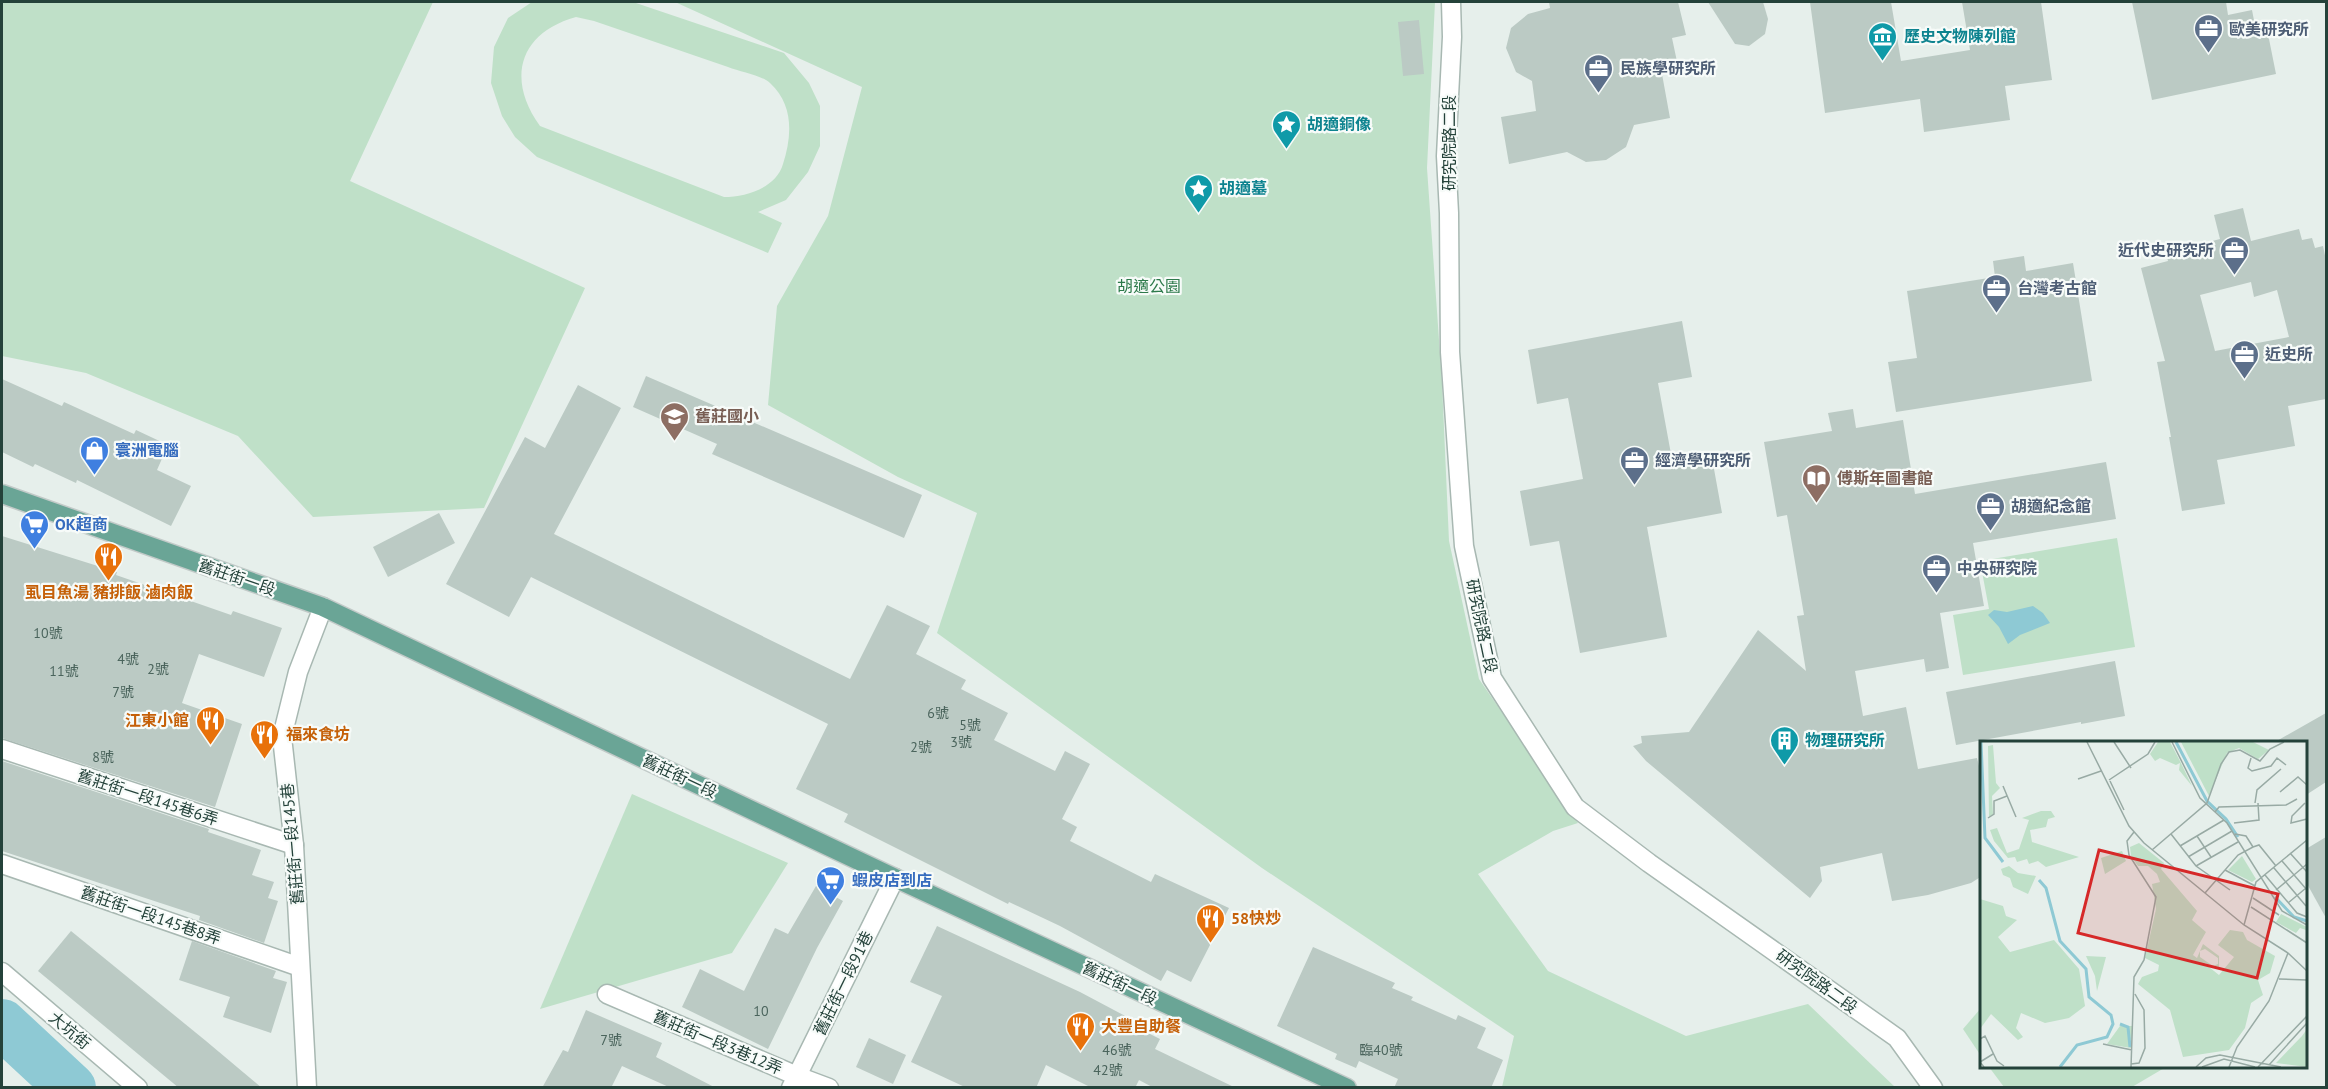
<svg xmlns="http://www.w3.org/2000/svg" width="2328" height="1089" font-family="'PT Sans','Noto Sans TC',sans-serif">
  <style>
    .green { fill: #bfe0c8; fill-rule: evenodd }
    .water { fill: #8ec9d4 }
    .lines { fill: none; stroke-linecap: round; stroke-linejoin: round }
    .river { stroke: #8ec9d4; stroke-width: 50 }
    .building { fill: #bbcac4; fill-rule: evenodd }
    .minor-casing { stroke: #a8b8b2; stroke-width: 21 }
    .major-casing { stroke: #c2cac8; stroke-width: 21 }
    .minor { stroke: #fff; stroke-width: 18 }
    .major { stroke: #6aa596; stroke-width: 18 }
    .labels { text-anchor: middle; stroke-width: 4.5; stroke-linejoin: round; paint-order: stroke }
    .number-label { font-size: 14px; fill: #4a645c }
    .service-label { font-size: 16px; font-weight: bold; fill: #4e5e75; stroke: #f7fbf9; text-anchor: start }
    .culture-label { font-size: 16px; font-weight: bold; fill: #0d838f; stroke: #f7fbf9; text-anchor: start }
    .street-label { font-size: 16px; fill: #24423a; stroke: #f7fbf9 }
    .park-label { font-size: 16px; fill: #2d7a4b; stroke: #f7fbf9 }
    .education-label { font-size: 16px; font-weight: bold; fill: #785e54; stroke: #f7fbf9; text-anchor: start }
    .shop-label { font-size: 16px; font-weight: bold; fill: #366cbe; stroke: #f7fbf9; text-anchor: start }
    .food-label { font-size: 16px; font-weight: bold; fill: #c56008; stroke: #f7fbf9; text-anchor: start }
    .inset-river { fill: none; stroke: #8ec9d4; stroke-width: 3 }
    .inset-road { fill: none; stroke: #98aaa4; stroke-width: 1.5 }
    .view { fill: #d62828; fill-opacity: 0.15; stroke: #d62828; stroke-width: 3 }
    .inset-edge { fill: none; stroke: #24423a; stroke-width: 3 }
  </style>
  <rect width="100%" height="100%" fill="#e6efeb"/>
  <g class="green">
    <polygon points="2,2 433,2 350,181 585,288 484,508 313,517 238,436 86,373 2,356"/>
    <path d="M 532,2 L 633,2 L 784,53 L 809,83 L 820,106 L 820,146 L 808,172 L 786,200 L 758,212 L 782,223 L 768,253 L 537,157 L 515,137 L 502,116 L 491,83 L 494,47 L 508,18 ZM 576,17 L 594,21 C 639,36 683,52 728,67 C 740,72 761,75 770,83 C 794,105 792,136 783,164 C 776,188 746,197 724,197 L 540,126 C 506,79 519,33 576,17 Z"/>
    <polygon points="675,2 1435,2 1427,168 1442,383 1449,541 1479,679 1578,823 1553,831 1478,874 1548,971 1686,1036 1808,1004 1895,1087 1502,1087 1514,1036 1262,868 937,633 977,513 898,477 768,405 777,306 828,216 862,87"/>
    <polygon points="2117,538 2135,647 1963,675 1953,615 1989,609 1980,561"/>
    <polygon points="632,794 788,863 732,953 540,1009"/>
    <polygon points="1981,1008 1981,1056 1963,1029"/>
    <polygon points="1989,1067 2166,1067 2132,1087 2004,1087"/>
  </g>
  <polygon class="water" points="2033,606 2043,613 2050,623 2020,635 2008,644 1999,627 1988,615 1994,610 2007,612"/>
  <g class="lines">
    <polyline class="river" points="2,1024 71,1088"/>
  </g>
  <g class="building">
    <polygon points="1549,2 1678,2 1686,35 1672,38 1679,71 1662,74 1670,118 1634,125 1626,147 1606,160 1586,162 1567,152 1509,164 1501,117 1536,111 1532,81 1516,72 1506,48 1511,28 1528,14 1550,8"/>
    <polygon points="1708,2 1763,2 1768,19 1765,34 1749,46 1735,44"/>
    <polygon points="1810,2 1891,2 1901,61 1970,50 1962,2 2041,2 2052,80 2005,86 2010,120 1924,132 1920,99 1825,113"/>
    <polygon points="2132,2 2226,2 2228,15 2252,10 2257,36 2268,34 2276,74 2152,100"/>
    <polygon points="1419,20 1424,74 1403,76 1398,22"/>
    <path d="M 2243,208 L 2251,241 L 2299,229 L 2302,240 L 2312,238 L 2315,248 L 2323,246 L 2326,260 L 2326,399 L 2288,406 L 2295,446 L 2217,460 L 2225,504 L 2182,511 L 2169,437 L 2171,437 L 2157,362 L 2165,361 L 2141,268 L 2168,261 L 2166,253 L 2220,239 L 2214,215 ZM 2251,282 L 2254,297 L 2277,290 L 2289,337 L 2215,351 L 2200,295 Z"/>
    <polygon points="2024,256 2026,271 2073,263 2092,381 1896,412 1888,362 1917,358 1907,291 1995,277 1993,261"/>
    <polygon points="1682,321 1692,377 1658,383 1673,465 1712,458 1722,513 1647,527 1667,637 1580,653 1559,541 1530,546 1520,491 1583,479 1568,398 1537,404 1528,350"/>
    <polygon points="646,376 922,495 904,538 712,454 717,444 633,407"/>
    <polygon points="2,379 62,406 64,402 134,434 136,430 168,445 157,470 191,486 171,526 77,480 76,483 35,464 33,467 2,452"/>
    <polygon points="578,385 621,408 554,534 850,679 887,605 930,626 916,654 966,680 961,689 1008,713 994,740 1055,771 1065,751 1090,764 1062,819 1077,827 1070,841 1151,882 1155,874 1229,908 1191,982 1167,970 1161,981 1060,926 1009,902 1008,904 844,822 848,814 796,789 828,724 531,577 509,617 446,584 525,437 545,448"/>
    <polygon points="1853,409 1856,428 1903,420 1915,494 2106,462 2116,519 1973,543 1984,606 1940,613 1949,668 1926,672 1924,659 1855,671 1863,716 1906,707 1918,769 1977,758 1982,778 1982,876 1971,883 1928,895 1892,901 1882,853 1820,867 1822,881 1810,898 1646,761 1633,746 1642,743 1641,736 1689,732 1758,630 1806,671 1797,616 1804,615 1787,515 1777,517 1764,442 1832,431 1828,413"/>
    <polygon points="439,513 455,543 388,577 373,547"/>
    <polygon points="2,536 117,572 116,575 231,615 233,611 282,628 264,677 199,654 182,703 242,724 215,807 2,738"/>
    <polygon points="2115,661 2125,716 2081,724 2081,722 1956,745 1946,692"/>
    <polygon points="2326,713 2326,782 2306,795 2306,742 2275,742"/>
    <polygon points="2,761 209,829 208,832 261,850 252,875 274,882 268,898 278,901 264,943 199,920 200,916 2,851"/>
    <polygon points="2326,837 2326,918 2306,882 2306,849"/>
    <polygon points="816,886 843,901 817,948 768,1049 682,1007 700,969 744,991 775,928 788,934"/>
    <polygon points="937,926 1080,992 1146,1027 1144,1031 1160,1039 1155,1049 1236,1088 1154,1088 1139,1080 1135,1088 1092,1088 1046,1065 1036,1088 967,1088 911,1062 942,996 910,982"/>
    <polygon points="71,931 206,1041 262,1088 179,1088 38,971"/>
    <polygon points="192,941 276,971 273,978 287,982 271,1033 223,1017 230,997 179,980"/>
    <polygon points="1313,947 1395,983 1392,988 1413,997 1411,1000 1456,1020 1458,1015 1486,1028 1477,1048 1503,1060 1491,1088 1394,1088 1398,1079 1359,1061 1356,1068 1335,1059 1337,1054 1277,1026"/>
    <polygon points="586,1010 662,1043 656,1057 716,1088 671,1088 622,1066 611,1088 542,1088 563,1050 568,1052"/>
    <polygon points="869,1038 906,1055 893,1084 856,1067"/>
  </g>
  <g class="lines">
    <defs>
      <g id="minor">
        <polyline points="1451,2 1452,37 1446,156 1449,213 1450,352 1464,546 1492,678 1575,807 1649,863 1897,1038 1933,1088"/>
        <polyline points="2,749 294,845"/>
        <polyline points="2,864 300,967"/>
        <polyline points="2,972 138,1088"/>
        <polyline points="607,994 797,1076 829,1088"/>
        <polyline points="307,1088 294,845 282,737 298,672 323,607"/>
        <polyline points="791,1088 895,878"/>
      </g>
      <polyline id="major" points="2,494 323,607 895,878 1347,1088"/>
    </defs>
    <use href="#minor" class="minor-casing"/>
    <use href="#major" class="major-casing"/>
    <use href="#minor" class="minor"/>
    <use href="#major" class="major"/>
  </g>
  <defs>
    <symbol id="office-pin" viewBox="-11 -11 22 30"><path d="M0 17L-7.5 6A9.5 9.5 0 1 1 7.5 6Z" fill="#5c6f8a" stroke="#f7fbf9"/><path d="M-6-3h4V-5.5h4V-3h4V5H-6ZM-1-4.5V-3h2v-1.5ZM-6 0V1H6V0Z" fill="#fff"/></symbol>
    <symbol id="museum-pin" viewBox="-11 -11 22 30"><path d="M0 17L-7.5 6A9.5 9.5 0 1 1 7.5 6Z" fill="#0f9aa8" stroke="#f7fbf9"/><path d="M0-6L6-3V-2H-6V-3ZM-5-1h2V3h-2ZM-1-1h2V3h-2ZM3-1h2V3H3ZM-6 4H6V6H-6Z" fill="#fff"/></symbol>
    <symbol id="sight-pin" viewBox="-11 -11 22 30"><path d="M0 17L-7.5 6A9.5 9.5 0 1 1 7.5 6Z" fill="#0f9aa8" stroke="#f7fbf9"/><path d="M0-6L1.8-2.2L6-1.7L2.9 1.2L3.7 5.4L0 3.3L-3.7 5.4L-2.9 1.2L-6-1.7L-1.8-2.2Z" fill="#fff"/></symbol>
    <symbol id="school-pin" viewBox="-11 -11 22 30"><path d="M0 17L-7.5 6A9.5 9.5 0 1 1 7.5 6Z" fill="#8d6e63" stroke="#f7fbf9"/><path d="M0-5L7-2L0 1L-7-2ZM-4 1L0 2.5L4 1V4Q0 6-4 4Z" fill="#fff"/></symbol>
    <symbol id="shop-pin" viewBox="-11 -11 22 30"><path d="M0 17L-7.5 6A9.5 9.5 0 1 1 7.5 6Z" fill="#3f7fe0" stroke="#f7fbf9"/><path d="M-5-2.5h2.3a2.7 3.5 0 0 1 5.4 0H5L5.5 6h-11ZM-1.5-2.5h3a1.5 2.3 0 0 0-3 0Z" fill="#fff"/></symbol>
    <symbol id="library-pin" viewBox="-11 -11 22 30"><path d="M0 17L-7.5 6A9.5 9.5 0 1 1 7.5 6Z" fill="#8d6e63" stroke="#f7fbf9"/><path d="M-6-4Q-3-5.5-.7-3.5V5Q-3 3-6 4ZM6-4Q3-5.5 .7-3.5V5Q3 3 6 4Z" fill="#fff"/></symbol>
    <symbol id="supermarket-pin" viewBox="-11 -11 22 30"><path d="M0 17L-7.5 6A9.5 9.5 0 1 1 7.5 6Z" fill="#3f7fe0" stroke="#f7fbf9"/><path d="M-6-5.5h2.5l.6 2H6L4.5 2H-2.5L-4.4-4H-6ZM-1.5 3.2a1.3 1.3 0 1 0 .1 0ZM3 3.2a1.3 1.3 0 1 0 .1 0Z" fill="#fff"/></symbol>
    <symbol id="restaurant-pin" viewBox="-11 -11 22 30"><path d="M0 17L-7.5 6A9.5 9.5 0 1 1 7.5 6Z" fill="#e8710a" stroke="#f7fbf9"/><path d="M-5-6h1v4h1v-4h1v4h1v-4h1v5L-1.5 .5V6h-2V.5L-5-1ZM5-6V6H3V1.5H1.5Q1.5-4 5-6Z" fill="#fff"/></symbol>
    <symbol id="building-pin" viewBox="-11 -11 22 30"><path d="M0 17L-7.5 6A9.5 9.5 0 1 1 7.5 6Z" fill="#0f9aa8" stroke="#f7fbf9"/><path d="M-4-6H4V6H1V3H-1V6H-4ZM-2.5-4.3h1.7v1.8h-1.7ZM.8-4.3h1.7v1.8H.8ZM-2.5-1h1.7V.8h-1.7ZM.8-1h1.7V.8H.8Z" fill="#fff"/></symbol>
  </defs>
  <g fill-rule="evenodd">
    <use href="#office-pin" x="2192" y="12" width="33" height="45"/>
    <use href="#museum-pin" x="1866" y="20" width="33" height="45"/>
    <use href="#office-pin" x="1582" y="52" width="33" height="45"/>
    <use href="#sight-pin" x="1270" y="108" width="33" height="45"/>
    <use href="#sight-pin" x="1182" y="172" width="33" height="45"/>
    <use href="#office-pin" x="2218" y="234" width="33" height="45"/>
    <use href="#office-pin" x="1980" y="272" width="33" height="45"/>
    <use href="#office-pin" x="2228" y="338" width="33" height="45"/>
    <use href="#school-pin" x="658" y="400" width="33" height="45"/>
    <use href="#shop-pin" x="78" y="434" width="33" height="45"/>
    <use href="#office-pin" x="1618" y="444" width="33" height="45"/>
    <use href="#library-pin" x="1800" y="462" width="33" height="45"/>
    <use href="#office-pin" x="1974" y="490" width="33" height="45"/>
    <use href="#supermarket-pin" x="18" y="508" width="33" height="45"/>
    <use href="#restaurant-pin" x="92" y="540" width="33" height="45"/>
    <use href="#office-pin" x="1920" y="552" width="33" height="45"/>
    <use href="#restaurant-pin" x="194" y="704" width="33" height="45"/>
    <use href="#restaurant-pin" x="248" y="718" width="33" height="45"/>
    <use href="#building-pin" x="1768" y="724" width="33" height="45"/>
    <use href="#supermarket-pin" x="814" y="864" width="33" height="45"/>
    <use href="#restaurant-pin" x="1194" y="902" width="33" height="45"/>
    <use href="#restaurant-pin" x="1064" y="1010" width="33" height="45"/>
  </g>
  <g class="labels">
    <g class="number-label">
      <text x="48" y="638">10號</text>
      <text x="128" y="664">4號</text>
      <text x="158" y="674">2號</text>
      <text x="64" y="676">11號</text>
      <text x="123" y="697">7號</text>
      <text x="938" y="718">6號</text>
      <text x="970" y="730">5號</text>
      <text x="961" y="747">3號</text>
      <text x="921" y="752">2號</text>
      <text x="103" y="762">8號</text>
      <text x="761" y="1016">10</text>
      <text x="611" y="1045">7號</text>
      <text x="1117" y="1055">46號</text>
      <text x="1381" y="1055">臨40號</text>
      <text x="1108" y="1075">42號</text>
    </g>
    <g class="service-label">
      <text x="2229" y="35">歐美研究所</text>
      <text x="1620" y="74">民族學研究所</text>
      <text x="2214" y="256" text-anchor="end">近代史研究所</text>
      <text x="2017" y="294">台灣考古館</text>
      <text x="2265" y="360">近史所</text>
      <text x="1655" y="466">經濟學研究所</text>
      <text x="2011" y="512">胡適紀念館</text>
      <text x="1957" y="574">中央研究院</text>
    </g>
    <g class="culture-label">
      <text x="1904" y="42">歷史文物陳列館</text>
      <text x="1307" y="130">胡適銅像</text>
      <text x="1219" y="194">胡適墓</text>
      <text x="1805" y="746">物理研究所</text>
    </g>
    <g class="street-label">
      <text transform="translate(1449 143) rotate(-90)" y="6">研究院路二段</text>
      <text transform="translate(237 577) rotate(19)" y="6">舊莊街一段</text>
      <text transform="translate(1482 626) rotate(78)" y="6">研究院路二段</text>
      <text transform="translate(680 776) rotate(25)" y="6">舊莊街一段</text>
      <text transform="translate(148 797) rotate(18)" y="6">舊莊街一段145巷6弄</text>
      <text transform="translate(292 844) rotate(-95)" y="6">舊莊街一段145巷</text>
      <text transform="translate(151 915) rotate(19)" y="6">舊莊街一段145巷8弄</text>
      <text transform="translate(1817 981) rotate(36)" y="6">研究院路二段</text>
      <text transform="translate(843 983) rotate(-64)" y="6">舊莊街一段91巷</text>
      <text transform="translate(1120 983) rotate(25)" y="6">舊莊街一段</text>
      <text transform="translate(70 1030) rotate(40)" y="6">大坑街</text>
      <text transform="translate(718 1042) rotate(23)" y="6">舊莊街一段3巷12弄</text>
    </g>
    <g class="park-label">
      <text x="1149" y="292">胡適公園</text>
    </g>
    <g class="education-label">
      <text x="695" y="422">舊莊國小</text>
      <text x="1837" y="484">傅斯年圖書館</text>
    </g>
    <g class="shop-label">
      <text x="115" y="456">寰洲電腦</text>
      <text x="55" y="530">OK超商</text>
      <text x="852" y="886">蝦皮店到店</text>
    </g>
    <g class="food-label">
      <text x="109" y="598" text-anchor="middle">虱目魚湯 豬排飯 滷肉飯</text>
      <text x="189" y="726" text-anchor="end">江東小館</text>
      <text x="286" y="740">福來食坊</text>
      <text x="1231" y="924">58快炒</text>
      <text x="1101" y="1032">大豐自助餐</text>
    </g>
  </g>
  <g transform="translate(1980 741)">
    <rect width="327" height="327" fill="#e6efeb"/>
    <path d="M 178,1 L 190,1 L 200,20 L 212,45 L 199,29 L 200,22 L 196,24 L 180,17 L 175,20 L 170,13 ZM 201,1 L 273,1 L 289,9 L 278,18 L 259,7 L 247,12 L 229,55 ZM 13,4 L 16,42 L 20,47 L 12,55 L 13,73 L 9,76 L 8,5 ZM 61,70 L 71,70 L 75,76 L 68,78 L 66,86 L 50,89 L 52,101 L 99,116 L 66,126 L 58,120 L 49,123 L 47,118 L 37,121 L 35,116 L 28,117 L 14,100 L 10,89 L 17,87 L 27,112 L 39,108 L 49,79 L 42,77 ZM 159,102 L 184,122 L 181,128 L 217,170 L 212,179 L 226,191 L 213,214 L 217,217 L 223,203 L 239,215 L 239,226 L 224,222 L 239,234 L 254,216 L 238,204 L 250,189 L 263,191 L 267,199 L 295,215 L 290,232 L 278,239 L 283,254 L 271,262 L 265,287 L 249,309 L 203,316 L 190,269 L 158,243 L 162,236 L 178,230 L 179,224 L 165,217 L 176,168 L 172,143 L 180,141 L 177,133 L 168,125 L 158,125 L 151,115 L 150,106 ZM 225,208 L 238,217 L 238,223 L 233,225 L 220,216 L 220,210 ZM 142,110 L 146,120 L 125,133 L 121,117 ZM 262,115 L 276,138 L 272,141 L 248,129 ZM 29,125 L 38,132 L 56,135 L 48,153 L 33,146 L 30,137 L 23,134 L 21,128 ZM 0,158 L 23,165 L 26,175 L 37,179 L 18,196 L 30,211 L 74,199 L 99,228 L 105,265 L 89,277 L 65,282 L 41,272 L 36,287 L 43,296 L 38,299 L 11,273 L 0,288 ZM 301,173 L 327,186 L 326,189 L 320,187 L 316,192 L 296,181 ZM 106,215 L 126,216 L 117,250 L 115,235 ZM 140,285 L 153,285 L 151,307 L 127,303 ZM 327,288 L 327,326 L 296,322 L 322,295 Z" fill="#bfe0c8" fill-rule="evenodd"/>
    <path class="inset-river" d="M 1,1 L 5,97 L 23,121M 196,1 L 227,60 L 246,78 L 258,96M 59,139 L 66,147 L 80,200 L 106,228 L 109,256 L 131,274 L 133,283 L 127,296 L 97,304 L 80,326M 295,156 L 314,176 L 327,180M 140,283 L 148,286 L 150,306"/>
    <path class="inset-road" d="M 107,1 L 149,85 L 164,102 L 264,184 L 308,212 L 289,260 L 257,306 L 249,326M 134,1 L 151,27M 192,1 L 220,57 L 247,82 L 302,170 L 327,184M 271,17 L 268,27 L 272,30 L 291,25 L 297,17 L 306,24M 0,20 L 0,67M 98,38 L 121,30M 129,39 L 168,13 L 175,1M 130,40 L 144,69M 23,45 L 36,76M 300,51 L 318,36 L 327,44M 275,62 L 277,49 L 301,28M 325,62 L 312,75 L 311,82 L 327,78M 235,71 L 239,66 L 306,64 L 317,58M 8,77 L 14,73 L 14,60 L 27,55M 254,82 L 279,79 L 278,62M 191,93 L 216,125 L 250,149M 255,93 L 266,95 L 273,106M 217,95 L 231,116M 200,105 L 244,79M 172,109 L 227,62 L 241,23 L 249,11 L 260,9 L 280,20 L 290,8 L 304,1M 310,112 L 327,131M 208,116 L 252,90M 302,120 L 327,149M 216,125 L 258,101M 294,127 L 326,165M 245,129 L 275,145M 285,134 L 317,172 L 327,176M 296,149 L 327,123M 225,152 L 258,114 L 273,106 L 279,104 L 296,125M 273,157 L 299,174M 308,162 L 326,147M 271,166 L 327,202M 264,184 L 276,141 L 327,99M 308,212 L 327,230M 299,238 L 327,239M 0,298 L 5,295 L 17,320 L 24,325M 123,303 L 152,309M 151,323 L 159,322 L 165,307 L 164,269 L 155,253M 289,324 L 327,282M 4,326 L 0,321 L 13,313M 151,326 L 154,236 L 164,219 L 176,156 L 149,114 L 147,100 L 154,91M 216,326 L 226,317 L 240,314 L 301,326M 222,326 L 244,318 L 275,326M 278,326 L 327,275"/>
    <path class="view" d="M 119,109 L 298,153 L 277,237 L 98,192 Z"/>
    <rect width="327" height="327" class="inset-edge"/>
  </g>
  <rect width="2328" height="1089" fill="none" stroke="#24423a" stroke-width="6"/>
</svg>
